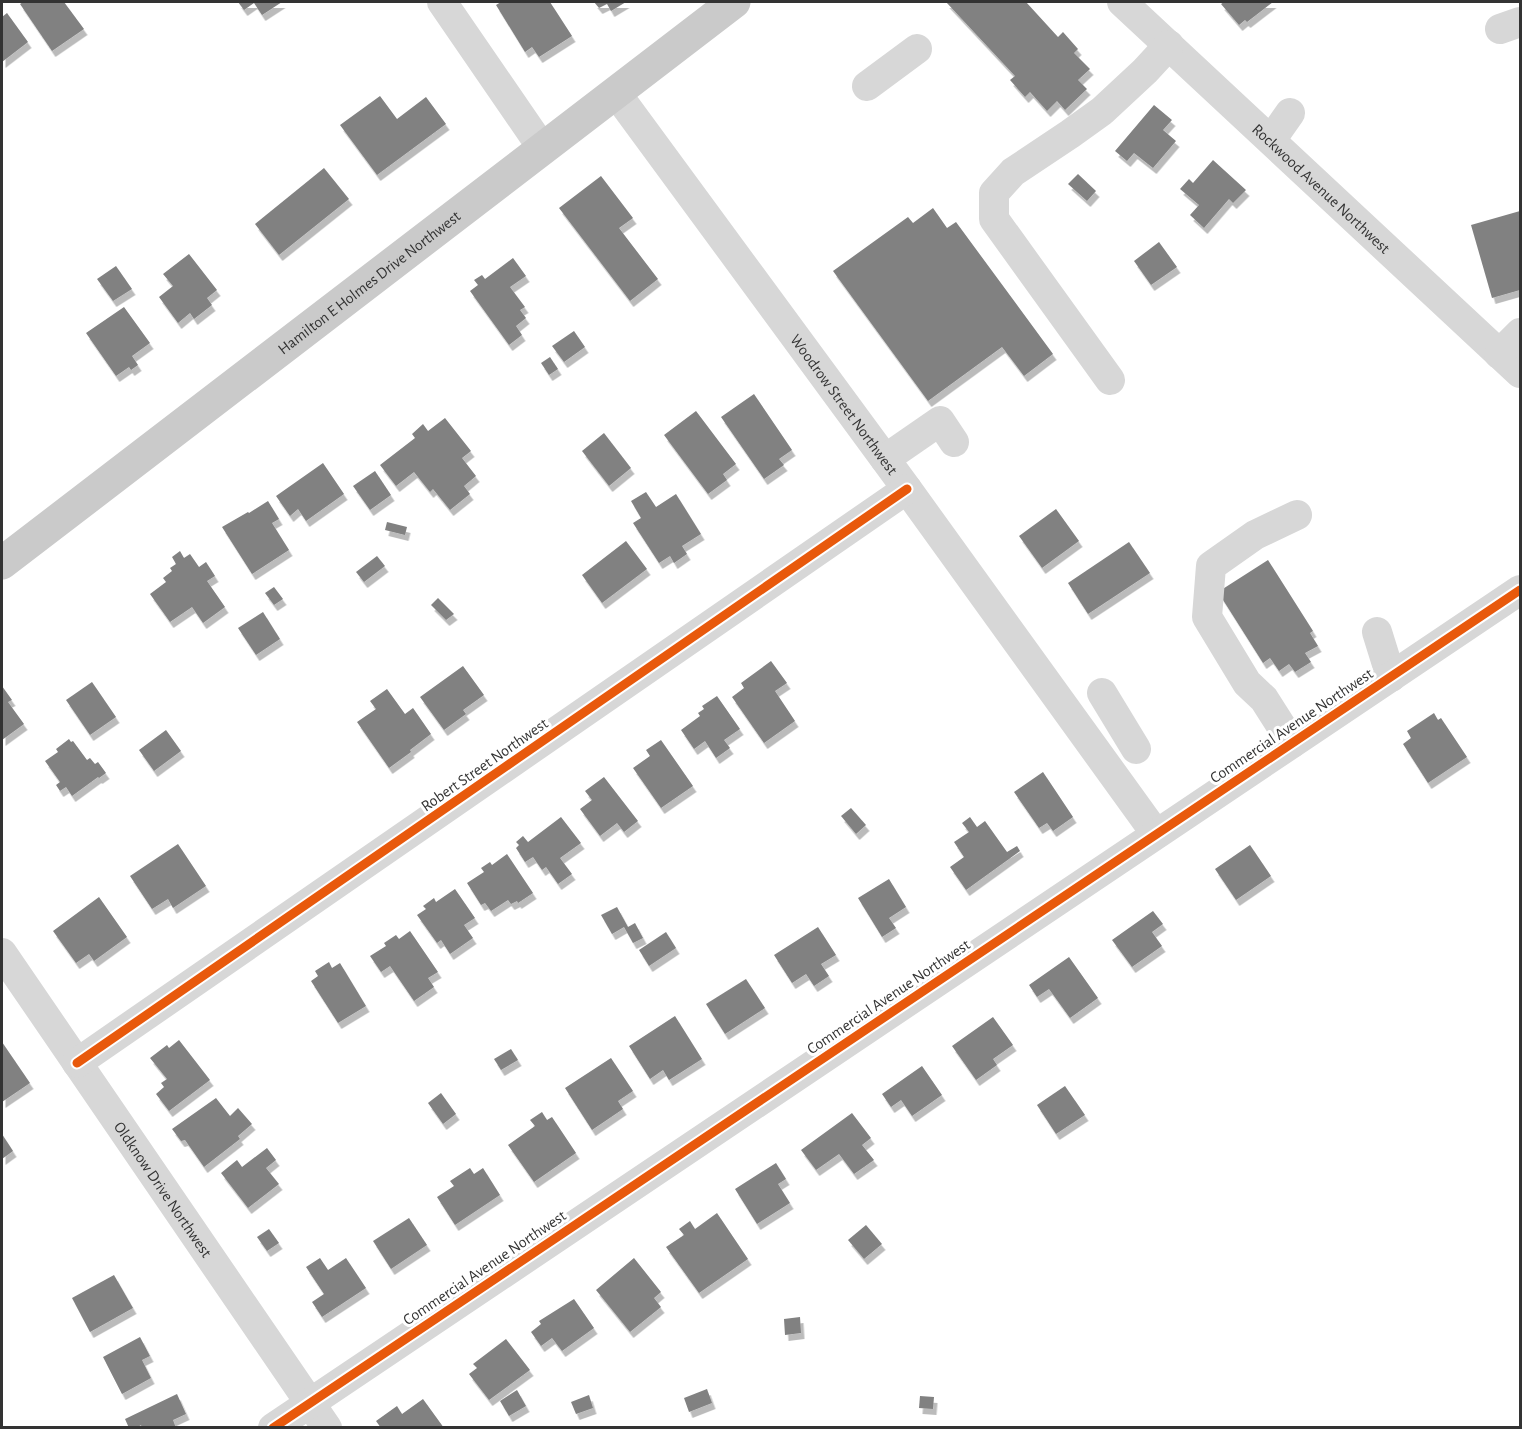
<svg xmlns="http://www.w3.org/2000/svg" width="1522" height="1429" font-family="'Alegreya Sans',sans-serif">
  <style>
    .building { fill: #818181; filter: url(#shadow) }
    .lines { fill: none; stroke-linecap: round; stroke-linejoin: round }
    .minor { stroke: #d7d7d7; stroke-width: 30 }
    .major { stroke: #cacaca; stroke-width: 33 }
    .cycleway-casing { stroke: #fff; stroke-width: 13 }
    .cycleway { stroke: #e8590c; stroke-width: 9 }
    .labels { text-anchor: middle; stroke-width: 6; stroke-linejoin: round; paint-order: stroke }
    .street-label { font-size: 16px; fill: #333; stroke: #fff }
  </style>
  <defs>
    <filter id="shadow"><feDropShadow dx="3.5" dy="6" stdDeviation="0" flood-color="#0004"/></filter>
  </defs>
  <rect width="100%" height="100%" fill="#fff"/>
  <g class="building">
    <polygon points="23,2 64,2 84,29 52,51 20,4"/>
    <polygon points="238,2 282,2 262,15 254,3 244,10"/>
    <polygon points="501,2 550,2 572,36 539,57 532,47 525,52 496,5"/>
    <polygon points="594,2 626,2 611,11 607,4 599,8"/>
    <polygon points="946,2 1026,2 1058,37 1063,32 1078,49 1074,53 1090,69 1078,80 1087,89 1065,110 1057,101 1047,111 1030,92 1025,97 1010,80 1015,76"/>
    <polygon points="1224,2 1273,2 1247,22 1245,20 1239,25 1221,4"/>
    <polygon points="7,13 28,42 2,62 2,17"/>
    <polygon points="380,96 397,119 426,97 446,124 377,175 340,125"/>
    <polygon points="1154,105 1172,120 1163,130 1176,141 1153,168 1134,153 1127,161 1115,151"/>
    <polygon points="1213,160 1246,190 1233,203 1229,199 1204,228 1190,215 1199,205 1180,189 1189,179 1193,183"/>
    <polygon points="324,168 349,199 279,255 255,224"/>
    <polygon points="1078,174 1096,191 1087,201 1068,184"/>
    <polygon points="601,176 633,218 619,228 658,279 630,301 559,208"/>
    <polygon points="933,208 947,228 956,222 1053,354 1024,376 1002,347 928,401 833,271 908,217 913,223"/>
    <polygon points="1520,211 1520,290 1492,298 1471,225"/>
    <polygon points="1159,242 1177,267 1151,285 1134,261"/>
    <polygon points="189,254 217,290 207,298 212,305 194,319 190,313 178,323 159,297 173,286 163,274"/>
    <polygon points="513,258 526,276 510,287 525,307 520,310 526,318 516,326 522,335 509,345 470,291 478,285 474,280 482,275 485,279"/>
    <polygon points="116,266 132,289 113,301 97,279"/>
    <polygon points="124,307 150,343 132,356 138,365 131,370 129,367 116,376 86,333"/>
    <polygon points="574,331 585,347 564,362 552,346"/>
    <polygon points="550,357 558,369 549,375 541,363"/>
    <polygon points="754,394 792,450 779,459 784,465 764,479 721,417"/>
    <polygon points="696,411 736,464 723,474 727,480 708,494 664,435"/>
    <polygon points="445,418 471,451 462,458 476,476 464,486 470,494 450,510 433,489 430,492 414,472 396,486 380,465 415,438 412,434 423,424 428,431"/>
    <polygon points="604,433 631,468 609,486 582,451"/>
    <polygon points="323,463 344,494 306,521 298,509 290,516 276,496"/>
    <polygon points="375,471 391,495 370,510 353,486"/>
    <polygon points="646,492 656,507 676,494 701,534 682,546 687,554 674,563 670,556 659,563 633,523 641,518 631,501"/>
    <polygon points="268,501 279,519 272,523 289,550 252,574 222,527 248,512 249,513"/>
    <polygon points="1056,509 1079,541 1042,568 1019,536"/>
    <polygon points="387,522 407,527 405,535 385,530"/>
    <polygon points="626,541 647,569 602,603 582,575"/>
    <polygon points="1129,542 1150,573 1088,614 1068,583"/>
    <polygon points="180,551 184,558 190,554 199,567 206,562 215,576 207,581 225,607 203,623 192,607 170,622 150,594 166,582 163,578 172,571 170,568 176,564 172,557"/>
    <polygon points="377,556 385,566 364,582 356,572"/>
    <polygon points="1268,560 1313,631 1310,633 1318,646 1305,653 1311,662 1295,672 1289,664 1279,671 1270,658 1263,663 1218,592"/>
    <polygon points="274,587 283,599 274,605 265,593"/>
    <polygon points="438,598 454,614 446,620 431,605"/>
    <polygon points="263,612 280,639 256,655 238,628"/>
    <polygon points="771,661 787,683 775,691 795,721 764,743 732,697 744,688 741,683"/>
    <polygon points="463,666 484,695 463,710 466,714 444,730 420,697"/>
    <polygon points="92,682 116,717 90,735 66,700"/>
    <polygon points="2,686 12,700 8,702 24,724 2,740"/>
    <polygon points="387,689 405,714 413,708 431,734 410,750 411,752 389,768 357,722 376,709 370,701"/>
    <polygon points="717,696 740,729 724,740 730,748 716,758 705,741 694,749 681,730 700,716 698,713 704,709 702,706"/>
    <polygon points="1434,713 1438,720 1441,718 1467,757 1428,783 1403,744 1411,738 1407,731"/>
    <polygon points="166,730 181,751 154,771 139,750"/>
    <polygon points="69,739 71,742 73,741 87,760 90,758 95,764 98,762 106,773 99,778 98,777 72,796 66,787 60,791 56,785 60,782 45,761 58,752 56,749"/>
    <polygon points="661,740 693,786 661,808 633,768 650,756 646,750"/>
    <polygon points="1043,772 1073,817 1053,831 1047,823 1039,828 1014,792"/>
    <polygon points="604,777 638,821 624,832 617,823 600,836 580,809 592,800 585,791"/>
    <polygon points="851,808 866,825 856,834 841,816"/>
    <polygon points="561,817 581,843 560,858 572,874 558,884 546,867 542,870 533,857 525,862 516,848 519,845 516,842 523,836 528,842"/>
    <polygon points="970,817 977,827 985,821 1007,852 1017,846 1020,851 966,890 950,867 964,857 954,842 969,832 962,823"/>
    <polygon points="178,844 206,886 173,908 168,899 152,909 130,876"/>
    <polygon points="1250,845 1271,876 1236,900 1215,869"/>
    <polygon points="507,854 533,893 518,903 517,901 511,904 508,900 491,911 485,903 481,905 467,883 484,872 481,868 490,862 492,865"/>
    <polygon points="889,879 906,907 889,918 896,928 882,937 858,898"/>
    <polygon points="455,889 475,918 464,925 473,938 450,954 441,940 437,943 417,915 426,909 423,906 434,898 436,902"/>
    <polygon points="99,897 127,937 94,961 89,954 76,963 53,931"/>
    <polygon points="617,907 628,927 635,923 643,938 633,943 624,927 612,934 601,915"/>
    <polygon points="1153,911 1163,924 1152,932 1162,946 1132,967 1112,940"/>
    <polygon points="818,927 836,955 821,964 829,976 814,986 806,974 792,983 774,955"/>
    <polygon points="410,931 438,972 428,978 434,987 414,1001 390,966 381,972 370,956 386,946 384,943 396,935 399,939"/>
    <polygon points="666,932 676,948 649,966 639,950"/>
    <polygon points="1069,957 1098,998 1070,1018 1049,989 1037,997 1029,985"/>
    <polygon points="329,962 332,968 340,963 366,1006 338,1023 311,981 318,976 315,971"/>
    <polygon points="746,979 765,1008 725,1034 706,1004"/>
    <polygon points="675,1016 702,1059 669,1080 663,1070 650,1079 629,1046"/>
    <polygon points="993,1017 1013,1045 993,1059 997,1065 976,1080 952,1046"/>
    <polygon points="179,1040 210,1080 169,1111 156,1094 164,1087 161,1083 167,1079 150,1058 167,1045 169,1048"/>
    <polygon points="2,1042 30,1083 2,1102"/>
    <polygon points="511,1049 518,1060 501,1070 494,1059"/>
    <polygon points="611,1058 633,1091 618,1101 623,1109 592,1130 565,1088"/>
    <polygon points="922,1066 942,1095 912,1116 901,1100 891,1107 882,1094"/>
    <polygon points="1065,1086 1085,1115 1056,1134 1037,1105"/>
    <polygon points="441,1093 456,1114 443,1124 428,1103"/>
    <polygon points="216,1098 230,1116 238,1108 252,1124 238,1136 240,1139 204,1167 185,1140 181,1141 172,1129"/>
    <polygon points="542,1112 547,1120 552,1117 576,1153 534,1182 508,1145 535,1126 530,1120"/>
    <polygon points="852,1113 871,1138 862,1145 874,1160 854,1174 839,1154 816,1170 801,1150"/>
    <polygon points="2,1134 13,1151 2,1159"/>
    <polygon points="267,1148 276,1160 266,1168 279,1184 248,1208 221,1173 237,1160 242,1167"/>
    <polygon points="776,1163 786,1179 778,1184 790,1203 757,1224 735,1189"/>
    <polygon points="470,1168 474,1174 483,1168 500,1195 455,1225 437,1197 454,1186 450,1181"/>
    <polygon points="717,1213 748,1259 699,1293 666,1247 684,1235 679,1229 690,1221 695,1229"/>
    <polygon points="409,1218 427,1245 391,1269 373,1241"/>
    <polygon points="866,1225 882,1244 864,1259 848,1240"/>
    <polygon points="269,1229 279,1243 267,1251 257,1237"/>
    <polygon points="320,1258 328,1270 346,1258 366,1288 322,1317 312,1302 324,1294 306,1267"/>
    <polygon points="634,1258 661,1292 654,1298 661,1307 630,1332 596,1290"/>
    <polygon points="114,1275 133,1308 90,1332 72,1298"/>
    <polygon points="574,1299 594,1328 562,1351 552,1338 541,1346 531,1332 541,1324 539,1321"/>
    <polygon points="800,1317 801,1333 785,1335 784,1319"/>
    <polygon points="140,1337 150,1356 142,1360 151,1378 122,1394 103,1357"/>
    <polygon points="506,1339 530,1370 489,1400 469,1374 477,1368 473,1364"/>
    <polygon points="707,1389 712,1403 689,1412 684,1398"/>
    <polygon points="517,1390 526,1406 509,1416 500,1401"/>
    <polygon points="177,1394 186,1414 173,1420 176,1428 142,1428 141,1425 136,1428 129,1428 125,1419"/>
    <polygon points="589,1395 593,1408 576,1414 571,1402"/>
    <polygon points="920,1396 934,1397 933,1409 919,1408"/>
    <polygon points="423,1399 444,1428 381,1428 376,1421 397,1406 402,1414"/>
  </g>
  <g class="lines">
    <g class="minor">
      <polyline points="442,2 543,149"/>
      <path id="s1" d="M 1122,2 L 1520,373"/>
      <polyline points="1500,29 1520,22"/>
      <polyline points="867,86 917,49"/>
      <path id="s2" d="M 616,93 L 907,489 L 1156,834"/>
      <polyline points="1271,140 1290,113"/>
      <polyline points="1499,354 1520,333"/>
      <polyline points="1110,380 994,219 994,193 1013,172 1070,134 1102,111 1145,71 1169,45"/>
      <polyline points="885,459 940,421 954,442"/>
      <polyline points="1377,632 1391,677"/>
      <polyline points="1102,693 1136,749"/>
      <polyline points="1292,743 1264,699 1247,683 1207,617 1211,566 1255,535 1297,515"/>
      <path id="s3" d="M 2,953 L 327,1428"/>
      <polyline points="77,1063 907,489"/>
      <polyline points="273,1428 1520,590"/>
    </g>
    <path class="major" id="s4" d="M 2,563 L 734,2"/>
    <defs>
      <g id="cycleway">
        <polyline points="77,1063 907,489"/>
        <polyline points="273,1428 1520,590"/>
      </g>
    </defs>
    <use href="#cycleway" class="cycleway-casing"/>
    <use href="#cycleway" class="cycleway"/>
  </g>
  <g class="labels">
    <g class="street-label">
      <text dy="6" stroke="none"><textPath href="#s1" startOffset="273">Rockwood Avenue Northwest</textPath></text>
      <text dy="6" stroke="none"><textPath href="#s4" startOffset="462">Hamilton E Holmes Drive Northwest</textPath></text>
      <text dy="6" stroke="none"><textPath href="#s2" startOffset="386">Woodrow Street Northwest</textPath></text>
      <text transform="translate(1291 725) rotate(-34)" y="6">Commercial Avenue Northwest</text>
      <text transform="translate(484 764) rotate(-35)" y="6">Robert Street Northwest</text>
      <text transform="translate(888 996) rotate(-34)" y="6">Commercial Avenue Northwest</text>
      <text dy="6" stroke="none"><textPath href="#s3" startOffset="286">Oldknow Drive Northwest</textPath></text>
      <text transform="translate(484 1267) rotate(-34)" y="6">Commercial Avenue Northwest</text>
    </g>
  </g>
  <rect width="1522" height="1429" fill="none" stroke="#333333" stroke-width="6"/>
</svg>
